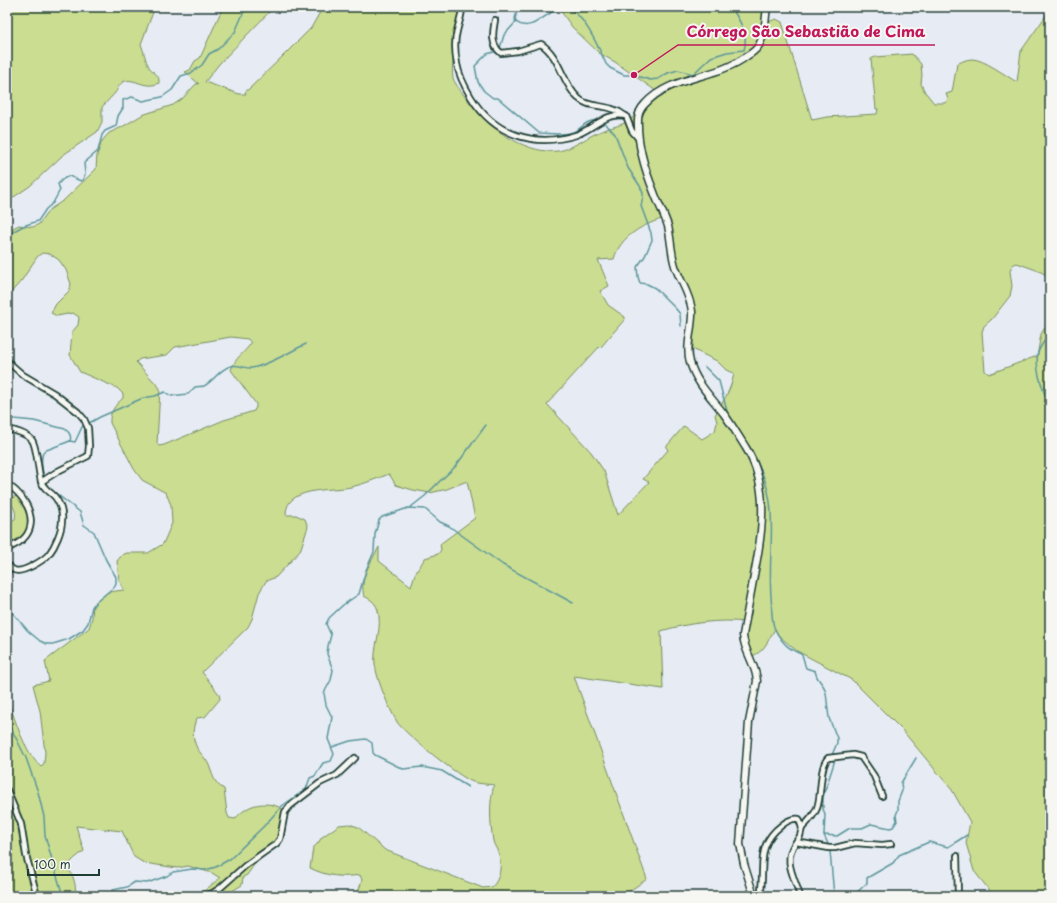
<svg xmlns="http://www.w3.org/2000/svg" width="1057" height="903" font-family="'Playpen Sans',sans-serif">
  <style>
    .green { fill: #cbdd91; stroke: #758d62; fill-rule: evenodd }
    .lines { fill: none; stroke-linecap: round; stroke-linejoin: round }
    .stream { stroke: #5b969b; stroke-width: 1.5 }
    .street-casing { stroke: #1f3d34; stroke-width: 8 }
    .secondary-casing { stroke: #1f3d34; stroke-width: 9 }
    .street { stroke: #f6f6f2; stroke-width: 4.5 }
    .secondary { stroke: #f6f6f2; stroke-width: 6 }
    .leader { fill: none; stroke: #c2185b; stroke-width: 1.5 }
    .callout-dot { fill: #c2185b; stroke: #f6f6f2; stroke-width: 1.5 }
    .callout-label { font-size: 15px; text-anchor: middle; font-weight: bold; fill: #c2185b; stroke: #f6f6f2; stroke-width: 4; stroke-linejoin: round; paint-order: stroke }
  </style>
  <rect width="100%" height="100%" fill="#e7ecf4"/>
  <filter id="ink" filterUnits="userSpaceOnUse"><feTurbulence type="fractalNoise" baseFrequency=".025" numOctaves="2"/><feDisplacementMap in="SourceGraphic" scale="8" xChannelSelector="R" yChannelSelector="G"/><feConvolveMatrix kernelMatrix="1 2 1 2 8 2 1 2 1" color-interpolation-filters="sRGB"/></filter>
  <g filter="url(#ink)">
    <g class="green">
      <path d="M 7,7 L 155,7 L 141,44 C 144,51 145,60 149,67 C 153,73 160,74 159,83 C 145,90 136,78 125,81 C 119,83 118,89 115,93 C 111,98 106,102 102,107 L 102,122 L 97,132 L 63,155 L 30,186 L 11,199 L 7,206 Z"/>
      <path d="M 223,7 L 274,7 L 219,64 L 205,82 L 239,94 L 246,94 L 245,92 L 250,88 L 284,55 L 311,28 L 323,7 L 456,7 C 467,28 449,54 453,78 C 455,86 476,110 482,117 C 500,136 537,157 563,150 C 576,146 587,137 599,132 C 609,127 624,126 632,118 C 636,114 639,108 643,104 C 647,99 652,95 656,91 L 615,62 L 599,53 L 572,27 L 558,7 L 763,7 L 765,18 L 768,22 L 776,19 L 782,22 L 812,120 L 827,117 L 877,114 L 878,109 L 876,109 L 871,59 L 875,57 L 912,54 L 921,64 L 922,75 L 921,84 L 925,92 L 934,103 L 945,103 L 948,99 L 946,94 L 952,92 L 957,64 C 961,62 966,59 972,59 C 984,59 1006,76 1017,82 L 1021,51 L 1047,14 L 1050,17 L 1050,277 L 1039,271 L 1017,263 L 1012,265 L 1010,271 L 1012,286 L 1010,296 L 992,319 L 984,326 L 982,332 L 985,371 L 989,374 L 1037,356 L 1041,334 L 1050,319 L 1050,896 L 994,896 L 974,871 L 966,843 L 970,822 L 952,790 L 902,730 L 852,680 L 797,651 L 779,636 L 775,629 C 767,641 765,653 749,657 L 745,649 L 747,622 C 719,619 688,623 661,631 L 663,689 L 574,676 L 647,879 L 622,896 L 357,896 L 362,880 L 360,875 C 342,878 326,876 310,868 L 313,848 L 318,843 L 322,837 L 339,825 L 349,824 L 358,827 L 385,850 L 483,888 L 492,887 C 500,879 502,866 499,855 C 498,850 494,846 493,841 C 490,822 489,802 494,785 C 488,784 479,784 473,782 C 460,778 404,733 397,722 C 388,706 378,683 375,665 C 373,649 381,632 379,617 C 378,605 374,601 364,596 C 359,579 371,562 379,547 L 379,561 L 411,586 L 415,574 L 425,558 L 438,554 L 441,550 L 440,544 L 475,518 L 467,481 L 447,489 L 430,493 L 413,490 L 396,485 L 389,474 C 376,479 364,484 351,487 C 332,491 285,486 286,515 L 296,515 L 305,519 L 308,527 L 300,551 L 276,577 L 266,581 L 259,593 L 252,619 L 248,627 L 202,672 L 219,694 L 220,699 L 205,717 L 197,718 C 192,727 192,738 197,748 C 200,753 205,758 208,763 C 213,774 213,783 224,789 L 227,813 L 229,818 L 235,819 C 239,814 244,810 250,807 C 260,802 278,803 286,812 L 284,839 L 254,865 L 247,875 L 243,877 L 242,885 L 224,896 L 165,896 L 165,893 L 204,891 L 220,878 L 212,873 L 188,866 L 177,868 L 144,863 L 134,857 L 122,831 L 76,826 L 84,851 L 75,858 L 67,866 C 73,875 77,885 75,896 L 7,896 L 7,698 C 16,721 23,750 41,767 L 44,763 L 45,753 L 40,711 L 33,685 L 49,681 L 45,661 L 89,628 L 92,618 L 93,605 L 108,592 L 124,590 L 119,580 L 117,561 L 122,555 L 127,553 L 148,553 L 163,544 L 172,523 L 171,505 L 166,493 L 142,480 L 134,469 L 110,423 C 109,413 115,405 123,398 L 123,394 L 117,388 L 80,372 L 70,355 L 72,332 L 78,325 L 79,317 L 73,313 L 57,316 L 51,313 L 56,304 L 69,291 L 71,284 L 66,270 L 59,260 L 50,254 L 42,253 L 37,257 L 22,280 L 7,297 L 7,231 L 19,225 L 33,227 L 39,224 L 49,210 L 64,200 L 92,173 L 96,169 L 97,155 L 102,141 L 109,133 L 122,127 L 142,115 L 173,105 L 182,99 L 196,84 L 199,84 L 185,72 L 190,70 L 195,61 L 200,58 ZM 665,218 L 676,276 L 691,312 L 691,348 L 700,353 L 717,361 L 726,370 L 734,373 C 731,390 724,400 715,415 L 717,422 L 715,431 L 702,439 L 684,426 L 666,447 L 668,450 L 643,479 L 649,482 L 618,515 L 604,471 L 591,452 L 547,404 L 600,346 L 601,347 L 625,319 L 625,317 L 608,305 L 600,291 L 609,286 L 598,260 L 614,259 C 620,236 644,224 665,218 ZM 231,337 L 248,339 L 251,343 C 244,354 236,356 231,370 L 256,404 L 256,407 L 254,411 L 224,420 L 164,445 L 159,446 L 157,444 L 160,388 L 136,362 L 140,359 L 167,355 L 175,347 Z"/>
      <path d="M 17,496 C 35,517 34,542 7,553 L 7,521 L 10,522 L 15,519 C 17,511 13,506 8,499 Z"/>
    </g>
    <g class="lines">
      <g class="stream">
        <path d="M 516,22 C 533,35 548,7 565,8 C 582,9 600,50 606,64 L 610,68 L 624,75 L 634,75 L 650,80 L 658,79 L 668,73 L 678,70 L 693,74 L 711,57 L 727,52 L 744,50 C 749,35 739,19 731,7"/>
        <polyline points="516,22 515,19 518,7"/>
        <polyline points="500,48 504,35 516,22"/>
        <path d="M 494,52 L 487,54 L 475,66 L 478,82 L 484,91 L 493,98 L 498,98 L 539,133 C 548,133 565,136 573,132 C 584,128 583,121 598,120"/>
        <polyline points="604,122 615,134 628,168 640,186 643,193 643,197 641,206 651,233 652,240 645,256 637,267 638,277 640,283 647,284 655,288 676,309 680,314 681,326"/>
        <polyline points="7,235 23,226 38,221 46,209 53,203 60,190 58,184 63,179 69,176 81,181 83,180 85,174 84,163 98,151 102,135 105,131 116,126 118,116 123,108 123,100 132,97 143,101 162,97 172,90 181,76 191,73 202,65 209,54 218,49 235,32 246,7"/>
        <path d="M 1050,334 C 1046,340 1040,345 1038,353 C 1034,370 1044,391 1050,408"/>
        <polyline points="705,367 719,381 728,415"/>
        <path d="M 7,416 L 14,419 L 34,421 L 65,429 C 69,432 72,436 70,441"/>
        <path d="M 751,452 C 783,500 767,543 771,596 C 772,606 771,617 774,627 C 777,635 785,646 793,650 C 795,652 799,653 801,654 C 804,657 804,664 806,668 L 815,671 L 817,677 L 824,687 L 826,693 L 829,718 L 837,738 L 837,743 L 832,755"/>
        <polyline points="411,507 425,496 440,481 455,467 486,425"/>
        <path d="M 7,606 L 28,631 L 40,641 L 47,644 L 53,644 L 69,639 L 83,630 L 88,623 L 92,607 L 96,602 L 114,587 L 116,583 L 116,577 L 106,560 L 94,532 L 84,525 L 80,512 L 49,488 C 43,481 39,458 44,451 L 70,441 L 75,442 L 82,427 L 100,417 L 143,398 L 155,396 L 165,392 L 171,396 L 188,394 L 195,387 C 197,386 201,387 204,386 C 214,381 219,369 231,366 C 238,364 246,369 252,368 C 269,365 291,351 306,344"/>
        <polyline points="7,720 26,758 38,792 44,817 45,836 63,896"/>
        <polyline points="332,747 350,741 366,739 372,743 373,753 375,755 403,769 422,767 442,771 468,787"/>
        <polyline points="824,835 837,836 850,828 862,828 871,824 890,828 893,827 897,821 896,815 898,810 898,801 902,791 901,783 916,758"/>
        <polyline points="828,844 824,835 825,814 823,809 823,797 834,763 833,759"/>
        <polyline points="830,851 834,896"/>
        <polyline points="72,896 73,893 77,892 84,896"/>
        <polyline points="89,896 98,893 110,894 113,890 127,887 135,882 147,883 167,876 173,872 192,869 205,870 216,867 230,859 264,826 282,806 306,789 310,778 315,776 323,763 331,761 334,754 328,739 332,717 326,705 324,693 331,680 333,670 327,654 328,646 331,635 326,624 329,618 343,605 359,594 366,570 374,552 375,534 379,520 382,517 408,508 425,509 440,522 449,526 503,565 573,603"/>
        <polyline points="853,896 867,883 867,878 893,863 899,855 929,842 948,847 967,835"/>
      </g>
      <defs>
        <g id="street">
          <path d="M 462,7 C 462,16 459,22 457,31 C 454,41 455,53 457,64 C 459,76 465,87 471,97 C 494,135 534,148 576,135 C 594,129 606,111 626,116 L 632,131 L 638,138"/>
          <path d="M 495,20 C 493,32 490,44 501,53 L 518,51 L 541,44 C 560,56 562,83 578,98 C 589,109 609,103 624,115"/>
          <polyline points="7,361 23,375 55,394 78,412 84,419 88,428 89,446 88,456 58,471 41,482"/>
          <path d="M 7,429 C 14,430 27,434 32,440 C 37,447 38,471 41,481 C 44,490 50,491 55,497 C 60,503 63,513 62,520 C 62,531 55,546 49,554 C 44,560 22,574 14,570 C 11,569 9,566 7,564"/>
          <path d="M 7,484 C 33,501 44,536 7,548"/>
          <polyline points="7,790 21,824 26,855 37,896"/>
          <polyline points="796,842 800,836 802,828"/>
          <polyline points="957,856 958,896"/>
          <polyline points="201,896 211,894 219,889 246,865 276,844 280,839 285,812 290,806 320,783 337,775 355,758"/>
          <path d="M 760,896 C 766,868 754,846 782,825 C 787,821 792,818 799,819 L 802,828 C 808,822 814,816 817,808 C 822,795 819,767 828,758 L 853,755 L 861,757 L 874,776 L 882,796"/>
          <path d="M 800,896 C 794,876 782,860 796,842 L 829,848 L 835,848 L 855,843 L 882,845 L 891,844"/>
        </g>
        <path id="secondary" d="M 754,896 L 744,864 L 740,844 L 749,722 L 757,681 C 756,664 744,652 743,635 C 747,614 751,592 755,570 C 763,529 769,485 746,448 C 739,437 732,425 724,414 C 711,397 696,383 690,362 C 685,346 693,327 692,311 C 690,294 680,281 675,266 C 671,253 671,239 668,226 C 664,214 658,203 654,192 C 645,170 637,144 638,120 C 638,114 641,108 645,104 C 671,75 717,79 747,56 C 752,53 758,49 760,43 C 766,32 765,19 767,7"/>
      </defs>
      <use href="#street" class="street-casing"/>
      <use href="#secondary" class="secondary-casing"/>
      <use href="#street" class="street"/>
      <use href="#secondary" class="secondary"/>
    </g>
  </g>
  <path class="leader" d="M634 75L678 45H935"/>
  <circle class="callout-dot" cx="634" cy="75" r="4"/>
  <g class="callout-label">
    <text x="806" y="37">Córrego São Sebastião de Cima</text>
  </g>
  <rect width="1057" height="903" fill="none" stroke="#f6f6f2" stroke-width="24"/>
  <rect x="12" y="12" width="1033" height="879" fill="none" stroke="#1f3d34" stroke-width="1.5" filter="url(#ink)"/>
  <path d="M28 869v6h71v-6" fill="none" stroke="#1f3d34" stroke-width="2"/>
  <text x="34" y="869" font-size="12" fill="#1f3d34" stroke="#f6f6f2" stroke-width="3" paint-order="stroke">100 m</text>
</svg>
